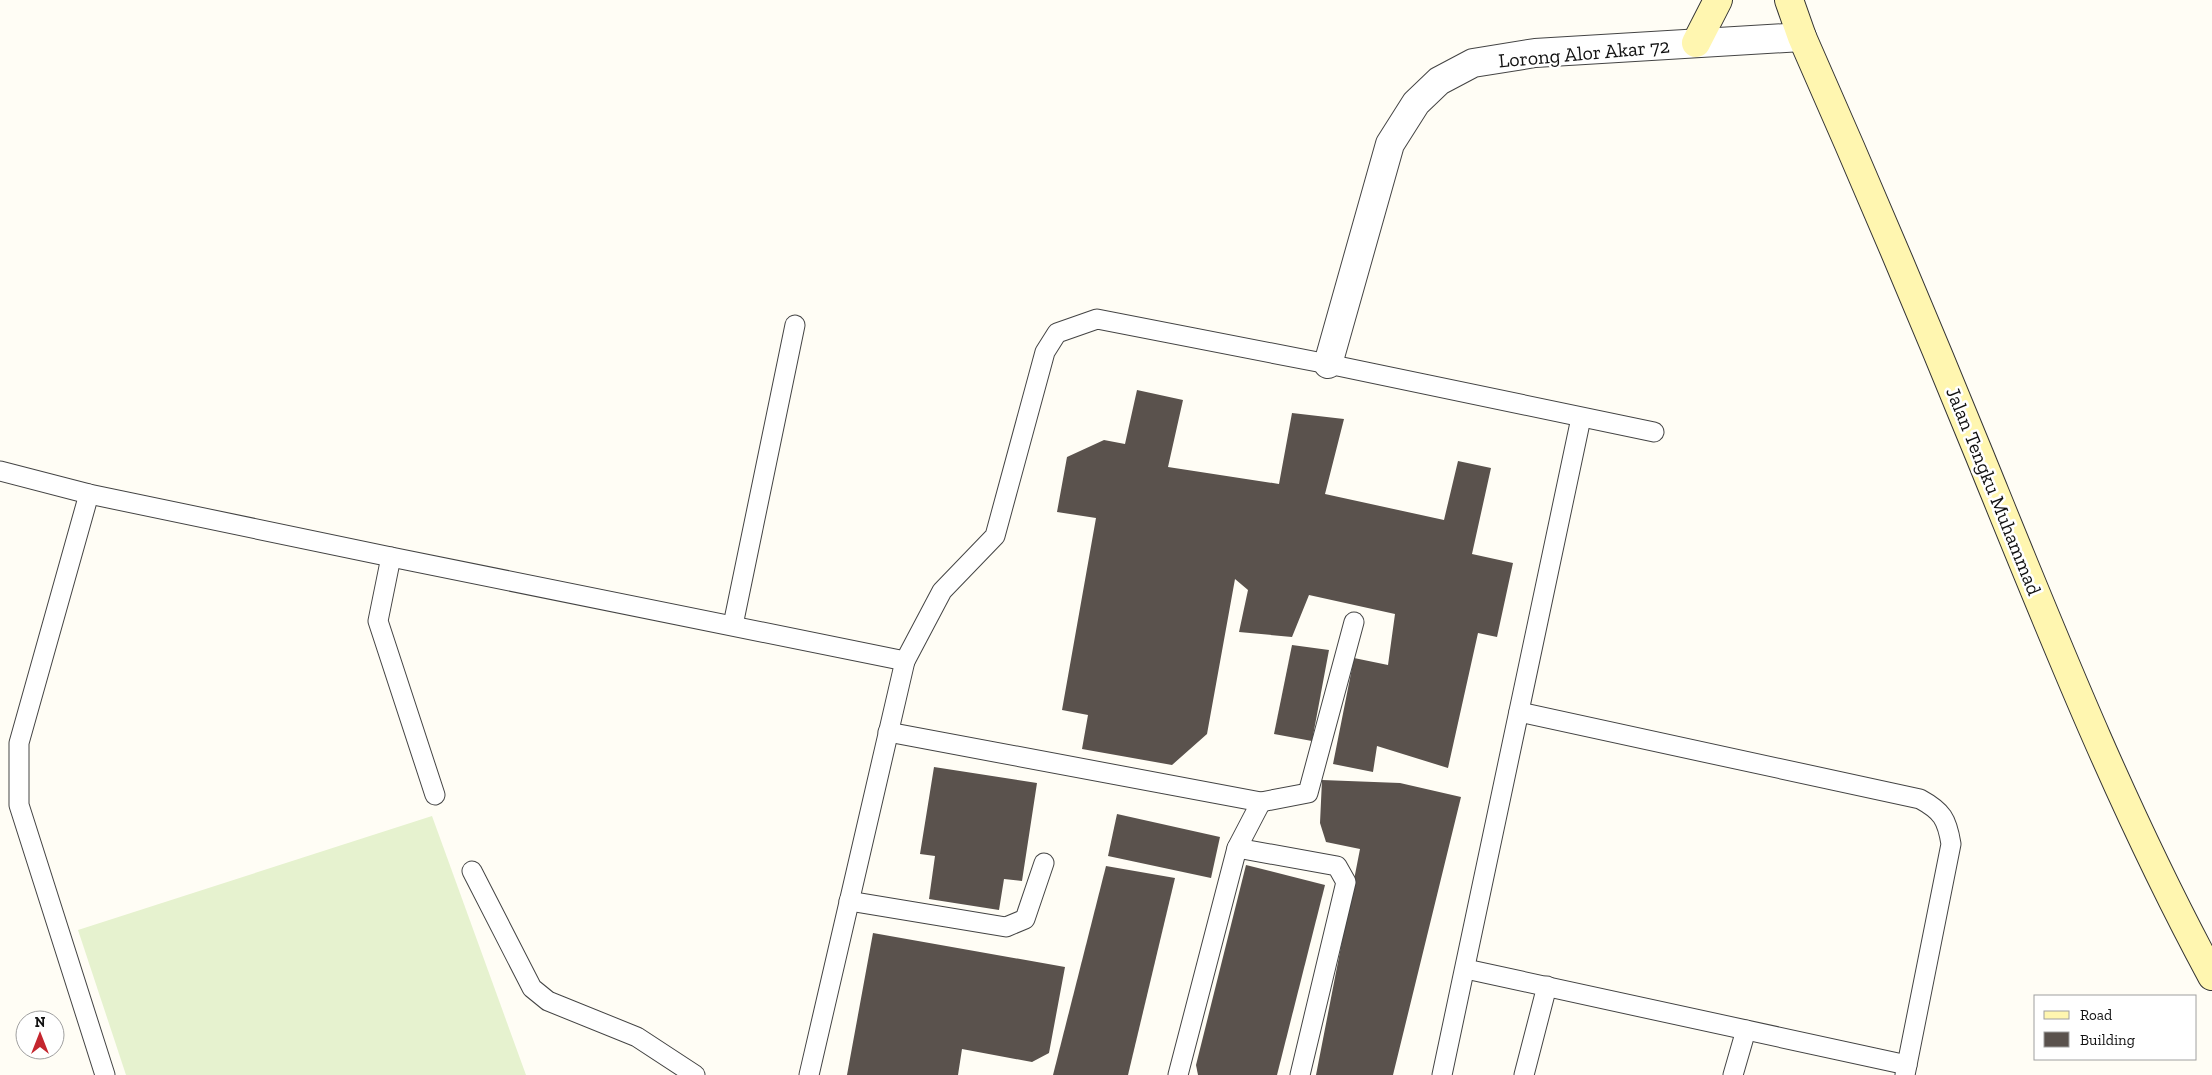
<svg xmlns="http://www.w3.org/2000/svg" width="2212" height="1075" font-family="'Zilla Slab',serif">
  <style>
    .pitch { fill: #e6f2cf }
    .building { fill: #5a524d }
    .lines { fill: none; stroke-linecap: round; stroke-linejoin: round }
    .service-casing { stroke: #444; stroke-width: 21 }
    .minor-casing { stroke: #444; stroke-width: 30 }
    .secondary-casing { stroke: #333; stroke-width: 30 }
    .service { stroke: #fff; stroke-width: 19 }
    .minor { stroke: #fff; stroke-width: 28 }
    .secondary { stroke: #fff6b0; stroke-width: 28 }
    .labels { text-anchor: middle; stroke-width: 5; stroke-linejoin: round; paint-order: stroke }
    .street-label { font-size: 20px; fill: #111; stroke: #fff }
  </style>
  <rect width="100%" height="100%" fill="#fffdf5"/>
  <polygon class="pitch" points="432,816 526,1075 126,1075 78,930"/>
  <g class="building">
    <polygon points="1137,390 1183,400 1168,467 1279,484 1292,413 1344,419 1325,494 1444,520 1458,461 1491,468 1472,554 1513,563 1497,637 1478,633 1448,768 1377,746 1373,772 1333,764 1354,658 1388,665 1395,614 1309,595 1292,637 1239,632 1248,590 1235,579 1207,734 1172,765 1082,749 1088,715 1062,710 1096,518 1057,512 1067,457 1104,440 1125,444"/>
    <polygon points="1292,645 1329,650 1312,741 1274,734"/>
    <polygon points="934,767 1037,783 1022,881 1004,879 999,910 929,899 935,856 920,854"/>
    <polygon points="1322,780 1400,783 1461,797 1393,1075 1316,1075 1360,849 1326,842 1320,823"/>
    <polygon points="1117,814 1220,837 1211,878 1108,856"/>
    <polygon points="1246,865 1325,885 1277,1075 1198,1075 1196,1065"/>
    <polygon points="1106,866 1175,878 1128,1075 1053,1075"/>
    <polygon points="873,933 1065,967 1049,1053 1032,1062 962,1049 958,1075 847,1075"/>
  </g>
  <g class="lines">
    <defs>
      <g id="service">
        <polyline points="0,471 89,494 391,557 905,661 942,591 995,536 1045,352 1057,333 1097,319 1328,364 1654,432"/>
        <polyline points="89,494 19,743 19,805 105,1075"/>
        <polyline points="391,557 378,621 435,795"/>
        <polyline points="733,625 795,325"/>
        <path d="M 1519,712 L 1920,799 C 1942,811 1947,819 1951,844 L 1905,1075"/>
        <polyline points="888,732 1261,802 1308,793 1354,622"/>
        <polyline points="1237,848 1337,866 1346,882 1300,1075"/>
        <polyline points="472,871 532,988 548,1001 637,1037 695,1075"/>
        <polyline points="849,901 1006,927 1025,919 1044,863"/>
        <polyline points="1466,969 1907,1065"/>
        <polyline points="809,1075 905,661"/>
        <polyline points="1178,1075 1237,848 1261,802"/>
        <polyline points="1442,1075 1581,418"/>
        <polyline points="1524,1075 1547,986"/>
        <polyline points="1733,1075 1746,1030"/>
      </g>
      <polyline id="minor" points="1328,364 1390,144 1416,103 1439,81 1473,63 1535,53 1802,37"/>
      <g id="secondary">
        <path d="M 1789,0 L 1802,37 C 1863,175 1922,314 1979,454 C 2051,631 2121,808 2212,976"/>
        <polyline points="1696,43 1718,0"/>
      </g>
    </defs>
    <use href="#service" class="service-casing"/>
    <use href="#minor" class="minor-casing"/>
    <use href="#secondary" class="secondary-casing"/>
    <use href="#service" class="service"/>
    <use href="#minor" class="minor"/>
    <use href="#secondary" class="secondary"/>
  </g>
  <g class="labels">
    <g class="street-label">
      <text transform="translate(1584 53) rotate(-5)" y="7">Lorong Alor Akar 72</text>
      <text transform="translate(1994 491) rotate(68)" y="7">Jalan Tengku Muhammad</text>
    </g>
  </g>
  <rect x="2034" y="995" width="162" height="65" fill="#ffffff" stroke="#a0a0a0"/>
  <rect x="2044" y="1011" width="25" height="8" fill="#fff6b0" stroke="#a0a0a0"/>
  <text x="2080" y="1020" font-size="15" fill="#111111">Road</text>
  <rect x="2044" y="1032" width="25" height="15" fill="#5a524d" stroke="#a0a0a0"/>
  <text x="2080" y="1045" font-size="15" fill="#111111">Building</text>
  <g transform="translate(40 1035)"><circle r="24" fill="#ffffff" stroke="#a0a0a0"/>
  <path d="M0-4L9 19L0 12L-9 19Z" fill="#c4262e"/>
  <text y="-8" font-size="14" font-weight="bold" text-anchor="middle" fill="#111111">N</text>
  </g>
</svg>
